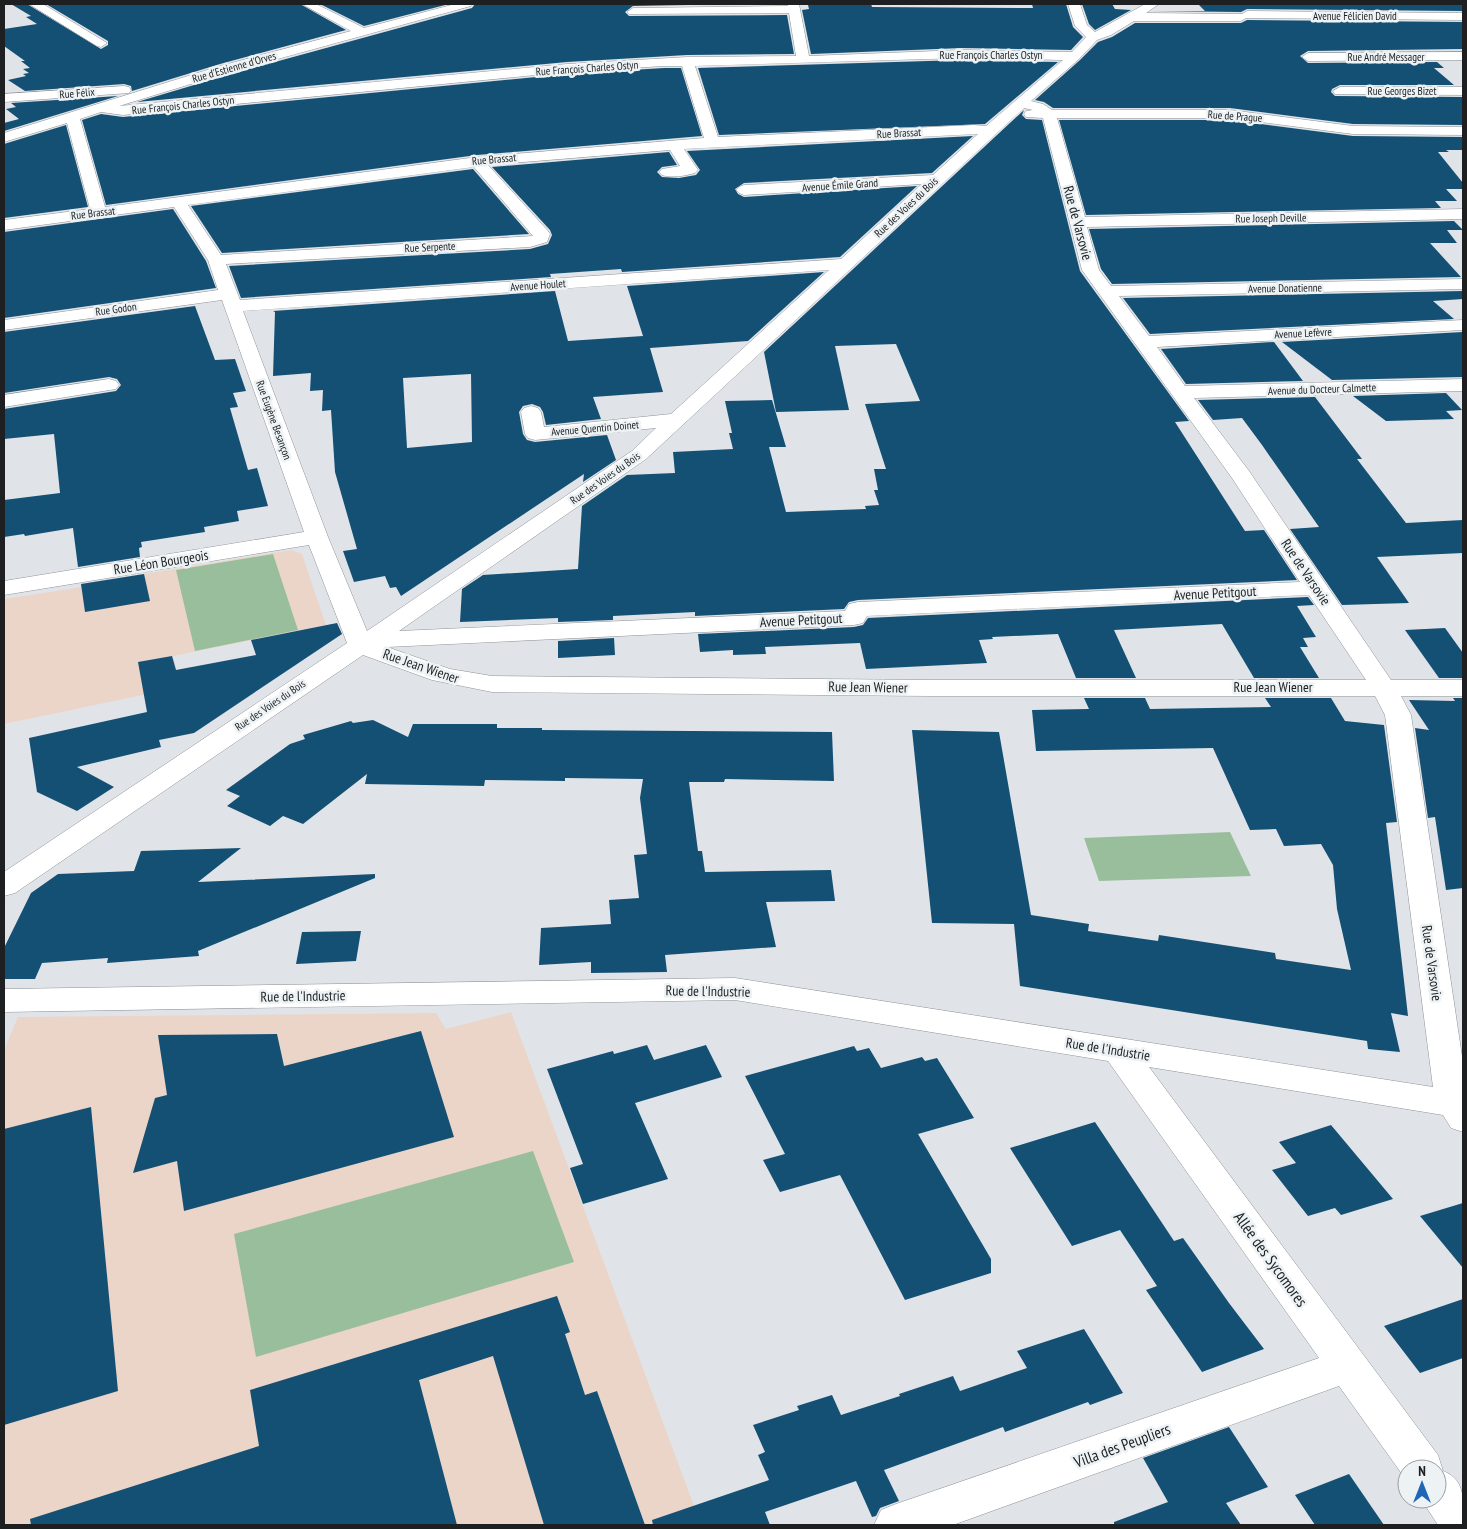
<svg xmlns="http://www.w3.org/2000/svg" width="1467" height="1529" font-family="'PT Sans Narrow',sans-serif">
  <style>
    .education { fill: #ebd5c8 }
    .green { fill: #99be9b }
    .building { fill: #145074; fill-rule: evenodd }
    .lines { fill: none; stroke-linecap: round; stroke-linejoin: round }
    .minor-casing { stroke: #8f9396; stroke-width: 1 }
    .minor { fill: #fff; fill-rule: evenodd }
    .labels { text-anchor: middle; stroke-width: 5; stroke-linejoin: round; paint-order: stroke }
    .far-street-label { font-size: 11px; fill: #1d1f20; stroke: #edf2f5 }
    .street-label { font-size: 14px; fill: #1d1f20; stroke: #edf2f5 }
    .near-street-label { font-size: 16px; fill: #1d1f20; stroke: #edf2f5 }
  </style>
  <rect width="100%" height="100%" fill="#e0e4e8"/>
  <g class="education">
    <polygon points="291,550 302,554 326,625 173,656 181,687 4,724 4,599 82,587 83,584"/>
    <polygon points="511,1012 701,1525 4,1525 4,1050 18,1017 436,1013 446,1029"/>
  </g>
  <g class="green">
    <polygon points="273,554 298,630 195,651 176,570"/>
    <polygon points="1230,832 1251,876 1099,881 1084,838"/>
    <polygon points="533,1151 574,1262 256,1357 234,1234"/>
  </g>
  <g class="building">
    <polygon points="11,4 27,4 101,49 108,45 108,41 46,4 300,4 346,30 220,64 132,91 131,86 124,84 25,91 8,80 26,76 23,74 29,73 23,69 30,68 21,61 25,61 4,46 4,29 37,24 26,17 31,16"/>
    <polygon points="320,4 449,4 364,26"/>
    <polygon points="475,4 742,4 633,6 625,12 629,16 787,15 794,54 687,55 567,62 137,102 231,74 472,8"/>
    <polygon points="871,4 872,7 1033,8 1032,4 1066,4 1073,27 1083,37 1071,50 962,48 811,54 802,10 809,9 808,5"/>
    <polygon points="1082,4 1112,4 1115,9 1131,10 1095,30 1089,24"/>
    <polygon points="1463,4 1463,11 1247,9 1241,12 1152,11 1205,11 1199,5"/>
    <polygon points="1247,20 1463,22 1463,49 1308,51 1300,56 1308,63 1437,62 1444,68 1434,68 1454,85 1340,85 1332,89 1331,92 1335,96 1463,97 1463,125 1353,124 1230,108 1053,108 1044,102 1035,100 1080,60 1098,42 1112,37 1135,23 1241,23"/>
    <polygon points="962,60 1058,62 985,124 719,135 698,68"/>
    <polygon points="664,68 681,68 702,136 477,155 106,205 82,120 101,114 123,117 567,74"/>
    <polygon points="118,96 4,131 4,123 19,119 6,109 16,107 11,103"/>
    <polygon points="1024,110 1022,115 1026,119 1042,120 1080,271 1189,421 1175,422 1245,531 1264,530 1297,580 858,600 849,602 844,609 695,616 695,612 613,616 613,620 558,622 558,618 460,622 462,589 483,575 578,569 582,506 627,475 675,473 673,452 733,449 729,433 732,433 725,401 772,400 786,447 769,447 786,512 866,509 865,506 879,505 874,490 878,490 874,469 886,469 865,404 920,401 896,344 835,346 849,410 776,412 764,352"/>
    <polygon points="1059,120 1230,120 1353,136 1463,137 1463,150 1446,150 1449,152 1438,152 1463,183 1463,189 1446,189 1457,201 1435,201 1441,208 1086,215"/>
    <polygon points="66,125 88,207 4,218 4,144"/>
    <polygon points="973,136 932,173 744,183 735,189 738,194 744,197 917,186 840,257 622,272 621,269 550,274 551,277 241,298 229,266 530,249 548,244 552,235 550,230 492,167 669,152 677,165 662,167 657,172 662,177 679,178 696,175 700,170 687,151"/>
    <polygon points="473,169 529,234 222,253 191,206"/>
    <polygon points="173,209 206,261 216,288 4,318 4,232"/>
    <polygon points="1454,221 1463,230 1447,230 1457,243 1430,243 1461,277 1112,284 1101,269 1089,229"/>
    <path d="M 824,272 L 748,341 L 650,348 L 663,392 L 593,397 L 601,419 L 546,425 L 543,412 L 540,407 L 532,404 L 523,406 L 519,412 L 523,434 L 527,440 L 535,442 L 607,435 L 616,460 L 583,482 L 584,474 L 401,596 L 396,587 L 390,588 L 385,576 L 354,582 L 343,551 L 357,549 L 335,472 L 331,410 L 322,411 L 323,390 L 310,391 L 311,373 L 273,376 L 275,312 L 273,311 L 555,291 L 568,341 L 643,336 L 627,286 ZM 471,374 L 472,442 L 407,448 L 403,378 Z"/>
    <polygon points="1463,291 1463,299 1433,301 1454,319 1150,334 1123,298"/>
    <polygon points="195,306 215,360 235,359 246,391 233,393 238,407 230,408 248,470 257,468 268,506 237,511 239,521 204,527 205,532 141,542 142,547 139,548 140,557 78,567 73,528 25,536 24,534 4,537 4,500 60,493 54,434 4,439 4,409 116,391 121,385 117,379 109,377 4,393 4,332"/>
    <polygon points="1463,332 1463,377 1332,380 1282,342"/>
    <polygon points="1274,342 1303,381 1186,384 1161,349"/>
    <polygon points="1446,393 1462,410 1446,411 1454,419 1386,421 1353,396"/>
    <polygon points="1315,397 1362,459 1357,459 1406,523 1463,520 1463,553 1377,557 1409,603 1342,605 1290,529 1319,527 1262,445 1242,418 1213,420 1198,400"/>
    <polygon points="144,574 150,601 85,612 81,584"/>
    <polygon points="1308,597 1314,605 1297,606 1316,637 1303,638 1308,647 1300,647 1319,678 1254,678 1222,624 1114,630 1136,678 1076,678 1058,634 992,637 993,639 979,640 987,663 866,669 860,643 765,647 766,654 733,655 733,650 700,652 698,634 854,627 863,625 868,618"/>
    <polygon points="337,623 342,634 194,733 159,740 161,747 77,767 114,787 77,811 37,792 29,738 147,712 138,662 172,656 176,670 256,655 251,640"/>
    <polygon points="1445,628 1463,653 1463,678 1439,678 1405,630"/>
    <polygon points="614,638 615,655 558,658 558,641"/>
    <polygon points="1084,698 1145,698 1150,709 1271,707 1265,698 1331,698 1345,721 1384,725 1397,822 1386,823 1408,1016 1391,1013 1400,1052 1368,1049 1367,1041 1020,986 1014,924 932,923 912,730 999,732 1031,915 1089,924 1088,931 1158,941 1159,935 1275,953 1276,959 1351,970 1337,909 1333,865 1321,844 1284,846 1276,829 1250,830 1213,748 1036,751 1032,710 1089,709"/>
    <polygon points="1453,698 1463,698 1463,888 1446,890 1435,817 1428,818 1415,728 1429,730 1409,700 1455,701"/>
    <polygon points="373,720 408,737 413,724 497,724 497,728 542,728 542,730 832,732 834,781 725,779 724,782 689,782 698,851 702,851 705,872 831,870 835,901 766,902 776,947 665,955 667,972 591,973 591,962 539,965 541,928 611,924 609,900 639,898 634,855 647,854 640,798 643,779 565,778 565,781 485,780 484,786 365,784 367,774 303,824 283,816 270,826 227,806 240,796 226,790 290,744 305,739 303,735 351,721 353,723"/>
    <polygon points="241,848 198,882 375,874 375,878 198,951 199,956 107,963 108,958 42,963 35,979 4,979 4,948 31,893 58,874 134,871 141,851"/>
    <polygon points="361,931 356,961 296,964 302,932"/>
    <polygon points="421,1031 454,1137 184,1211 177,1161 133,1173 155,1098 167,1095 158,1035 277,1034 284,1066"/>
    <polygon points="647,1045 654,1060 706,1045 722,1077 635,1103 668,1179 583,1204 570,1168 583,1164 547,1069 613,1051 614,1054"/>
    <polygon points="854,1046 857,1051 869,1048 881,1068 922,1057 925,1061 937,1058 974,1118 918,1134 991,1259 991,1273 905,1300 840,1175 780,1192 763,1160 785,1154 745,1076"/>
    <polygon points="91,1107 118,1391 4,1425 4,1129"/>
    <polygon points="1095,1122 1174,1241 1183,1238 1229,1303 1264,1349 1202,1372 1146,1290 1157,1286 1120,1230 1072,1246 1010,1148"/>
    <polygon points="1331,1125 1393,1199 1341,1215 1335,1208 1308,1216 1272,1170 1296,1163 1279,1142"/>
    <polygon points="1463,1203 1463,1268 1420,1216"/>
    <polygon points="557,1296 570,1332 565,1334 585,1395 597,1391 645,1525 544,1525 493,1356 419,1380 457,1525 31,1525 30,1519 259,1446 250,1390"/>
    <polygon points="1463,1299 1463,1358 1420,1373 1384,1326"/>
    <polygon points="1084,1329 1123,1393 1090,1405 1088,1402 1005,1432 1003,1427 884,1470 899,1501 880,1508 876,1516 872,1517 856,1481 765,1512 770,1525 653,1525 652,1520 769,1480 758,1455 765,1452 753,1425 799,1410 797,1406 832,1395 841,1415 900,1396 899,1394 953,1376 960,1391 1027,1368 1017,1351"/>
    <polygon points="1229,1427 1268,1487 1226,1503 1241,1525 1114,1525 1114,1522 1168,1502 1143,1458"/>
    <polygon points="1349,1474 1384,1525 1315,1525 1295,1495"/>
  </g>
  <g class="lines">
    <defs>
      <g id="minor">
        <polygon points="29,4 43,4 107,43 101,47 97,46"/>
        <path d="M 302,4 L 316,4 L 364,28 L 455,4 L 473,4 L 471,6 L 230,72 L 119,106 L 567,64 L 687,57 L 796,56 L 789,13 L 629,14 L 627,12 L 633,8 L 788,6 L 787,4 L 799,4 L 809,56 L 962,50 L 1072,52 L 1086,37 L 1075,26 L 1068,4 L 1080,4 L 1087,25 L 1095,32 L 1145,4 L 1159,4 L 1146,13 L 1242,14 L 1247,11 L 1463,13 L 1463,20 L 1246,18 L 1241,21 L 1134,21 L 1111,35 L 1097,40 L 1079,59 L 1031,101 L 1043,104 L 1052,110 L 1230,110 L 1353,126 L 1463,127 L 1463,135 L 1353,134 L 1230,118 L 1057,118 L 1085,217 L 1463,209 L 1463,219 L 1087,227 L 1099,270 L 1111,286 L 1463,279 L 1463,289 L 1119,296 L 1149,336 L 1463,320 L 1463,330 L 1157,347 L 1185,386 L 1463,379 L 1463,391 L 1194,398 L 1249,471 L 1391,680 L 1463,680 L 1463,696 L 1401,696 L 1411,715 L 1463,1063 L 1463,1132 L 1451,1128 L 1443,1115 L 1149,1067 L 1438,1455 L 1443,1471 C 1467,1480 1463,1503 1463,1525 L 1438,1525 L 1421,1499 L 1437,1499 L 1437,1469 L 1407,1469 L 1407,1481 L 1339,1386 L 953,1525 L 874,1525 L 881,1510 L 896,1504 L 1319,1358 L 1108,1061 L 735,1000 L 4,1012 L 4,989 L 735,978 L 1433,1087 L 1385,715 L 1375,696 L 930,696 L 492,692 L 432,680 L 363,655 L 15,893 L 4,896 L 4,872 L 347,643 L 309,545 L 4,595 L 4,581 L 304,532 L 222,300 L 4,330 L 4,320 L 218,290 L 208,260 L 174,207 L 4,230 L 4,220 L 90,209 L 67,123 L 4,142 L 4,133 L 220,66 L 351,31 ZM 962,58 L 1063,60 L 986,126 L 974,125 L 718,137 L 695,66 ZM 664,66 L 682,66 L 704,138 L 477,157 L 105,207 L 80,119 L 101,112 L 123,115 L 567,72 ZM 1024,108 L 1033,110 L 1026,111 L 1024,114 L 1026,117 L 1043,118 L 1082,270 L 1232,478 L 1300,582 L 858,602 L 849,604 L 845,611 L 399,631 L 646,459 ZM 978,134 L 933,175 L 744,185 L 739,187 L 736,190 L 739,193 L 744,195 L 922,184 L 841,259 L 240,300 L 226,264 L 530,247 L 547,242 L 550,234 L 548,231 L 488,165 L 670,150 L 680,166 L 662,169 L 659,172 L 662,175 C 672,178 685,176 695,173 L 698,170 L 684,149 ZM 474,167 L 533,236 L 221,255 L 188,205 ZM 829,270 L 671,414 L 544,427 L 541,412 L 538,408 L 531,406 L 524,408 L 521,412 L 525,434 L 528,438 L 535,440 L 656,428 L 632,451 L 367,631 L 328,537 L 243,311 ZM 1309,595 L 1366,680 L 930,680 L 492,676 L 450,669 L 387,647 L 854,625 L 863,623 L 867,616 Z"/>
        <polygon points="1463,52 1463,60 1308,61 1302,57 1308,53"/>
        <polygon points="124,86 129,87 131,90 129,93 4,102 4,94"/>
        <polygon points="1340,87 1463,87 1463,95 1335,94 1333,91"/>
        <polygon points="109,379 116,381 119,385 116,389 4,407 4,395"/>
      </g>
    </defs>
    <use href="#minor" class="minor-casing"/>
    <use href="#minor" class="minor"/>
  </g>
  <g class="labels">
    <g class="far-street-label">
      <text x="1355" y="20">Avenue Félicien David</text>
      <text x="991" y="59">Rue François Charles Ostyn</text>
      <text x="1386" y="61">Rue André Messager</text>
      <text transform="translate(234 67) rotate(-16)" y="4">Rue d'Estienne d'Orves</text>
      <text transform="translate(587 68) rotate(-4)" y="4">Rue François Charles Ostyn</text>
      <text x="1402" y="95">Rue Georges Bizet</text>
      <text transform="translate(77 93) rotate(-5)" y="4">Rue Félix</text>
      <text transform="translate(183 105) rotate(-6)" y="4">Rue François Charles Ostyn</text>
      <text transform="translate(1235 116) rotate(4)" y="4">Rue de Prague</text>
      <text transform="translate(899 133) rotate(-3)" y="4">Rue Brassat</text>
      <text transform="translate(494 159) rotate(-5)" y="4">Rue Brassat</text>
      <text transform="translate(840 185) rotate(-4)" y="4">Avenue Émile Grand</text>
      <text transform="translate(906 207) rotate(-43)" y="4">Rue des Voies du Bois</text>
      <text transform="translate(93 213) rotate(-7)" y="4">Rue Brassat</text>
      <text transform="translate(1271 218) rotate(-1)" y="4">Rue Joseph Deville</text>
      <text transform="translate(430 247) rotate(-3)" y="4">Rue Serpente</text>
      <text transform="translate(538 285) rotate(-4)" y="4">Avenue Houlet</text>
      <text transform="translate(1285 288) rotate(-1)" y="4">Avenue Donatienne</text>
      <text transform="translate(116 309) rotate(-8)" y="4">Rue Godon</text>
      <text transform="translate(1303 333) rotate(-3)" y="4">Avenue Lefèvre</text>
      <text transform="translate(1322 389) rotate(-2)" y="4">Avenue du Docteur Calmette</text>
      <text transform="translate(274 420) rotate(70)" y="4">Rue Eugène Besançon</text>
      <text transform="translate(595 428) rotate(-5)" y="4">Avenue Quentin Doinet</text>
      <text transform="translate(605 478) rotate(-35)" y="4">Rue des Voies du Bois</text>
      <text transform="translate(270 705) rotate(-34)" y="4">Rue des Voies du Bois</text>
    </g>
    <g class="street-label">
      <text transform="translate(1078 223) rotate(75)" y="5">Rue de Varsovie</text>
      <text transform="translate(161 562) rotate(-9)" y="5">Rue Léon Bourgeois</text>
      <text transform="translate(1306 572) rotate(56)" y="5">Rue de Varsovie</text>
      <text transform="translate(1215 593) rotate(-3)" y="5">Avenue Petitgout</text>
      <text transform="translate(801 620) rotate(-3)" y="5">Avenue Petitgout</text>
      <text transform="translate(421 666) rotate(19)" y="5">Rue Jean Wiener</text>
      <text transform="translate(868 687) rotate(1)" y="5">Rue Jean Wiener</text>
      <text x="1273" y="692">Rue Jean Wiener</text>
      <text transform="translate(1432 963) rotate(82)" y="5">Rue de Varsovie</text>
      <text transform="translate(708 991) rotate(1)" y="5">Rue de l'Industrie</text>
      <text transform="translate(303 996) rotate(-1)" y="5">Rue de l'Industrie</text>
      <text transform="translate(1108 1049) rotate(9)" y="5">Rue de l'Industrie</text>
    </g>
    <g class="near-street-label">
      <text transform="translate(1271 1259) rotate(54)" y="6">Allée des Sycomores</text>
      <text transform="translate(1122 1445) rotate(-20)" y="6">Villa des Peupliers</text>
    </g>
  </g>
  <rect width="1467" height="1529" fill="none" stroke="#1d1f20" stroke-width="10"/>
  <g transform="translate(1422 1484)"><circle r="24" fill="#edf2f5" stroke="#9a9ea0"/>
  <path d="M0-4L9 19L0 12L-9 19Z" fill="#1f66b6"/>
  <text y="-8" font-size="14" font-weight="bold" text-anchor="middle" fill="#1d1f20">N</text>
  </g>
</svg>
